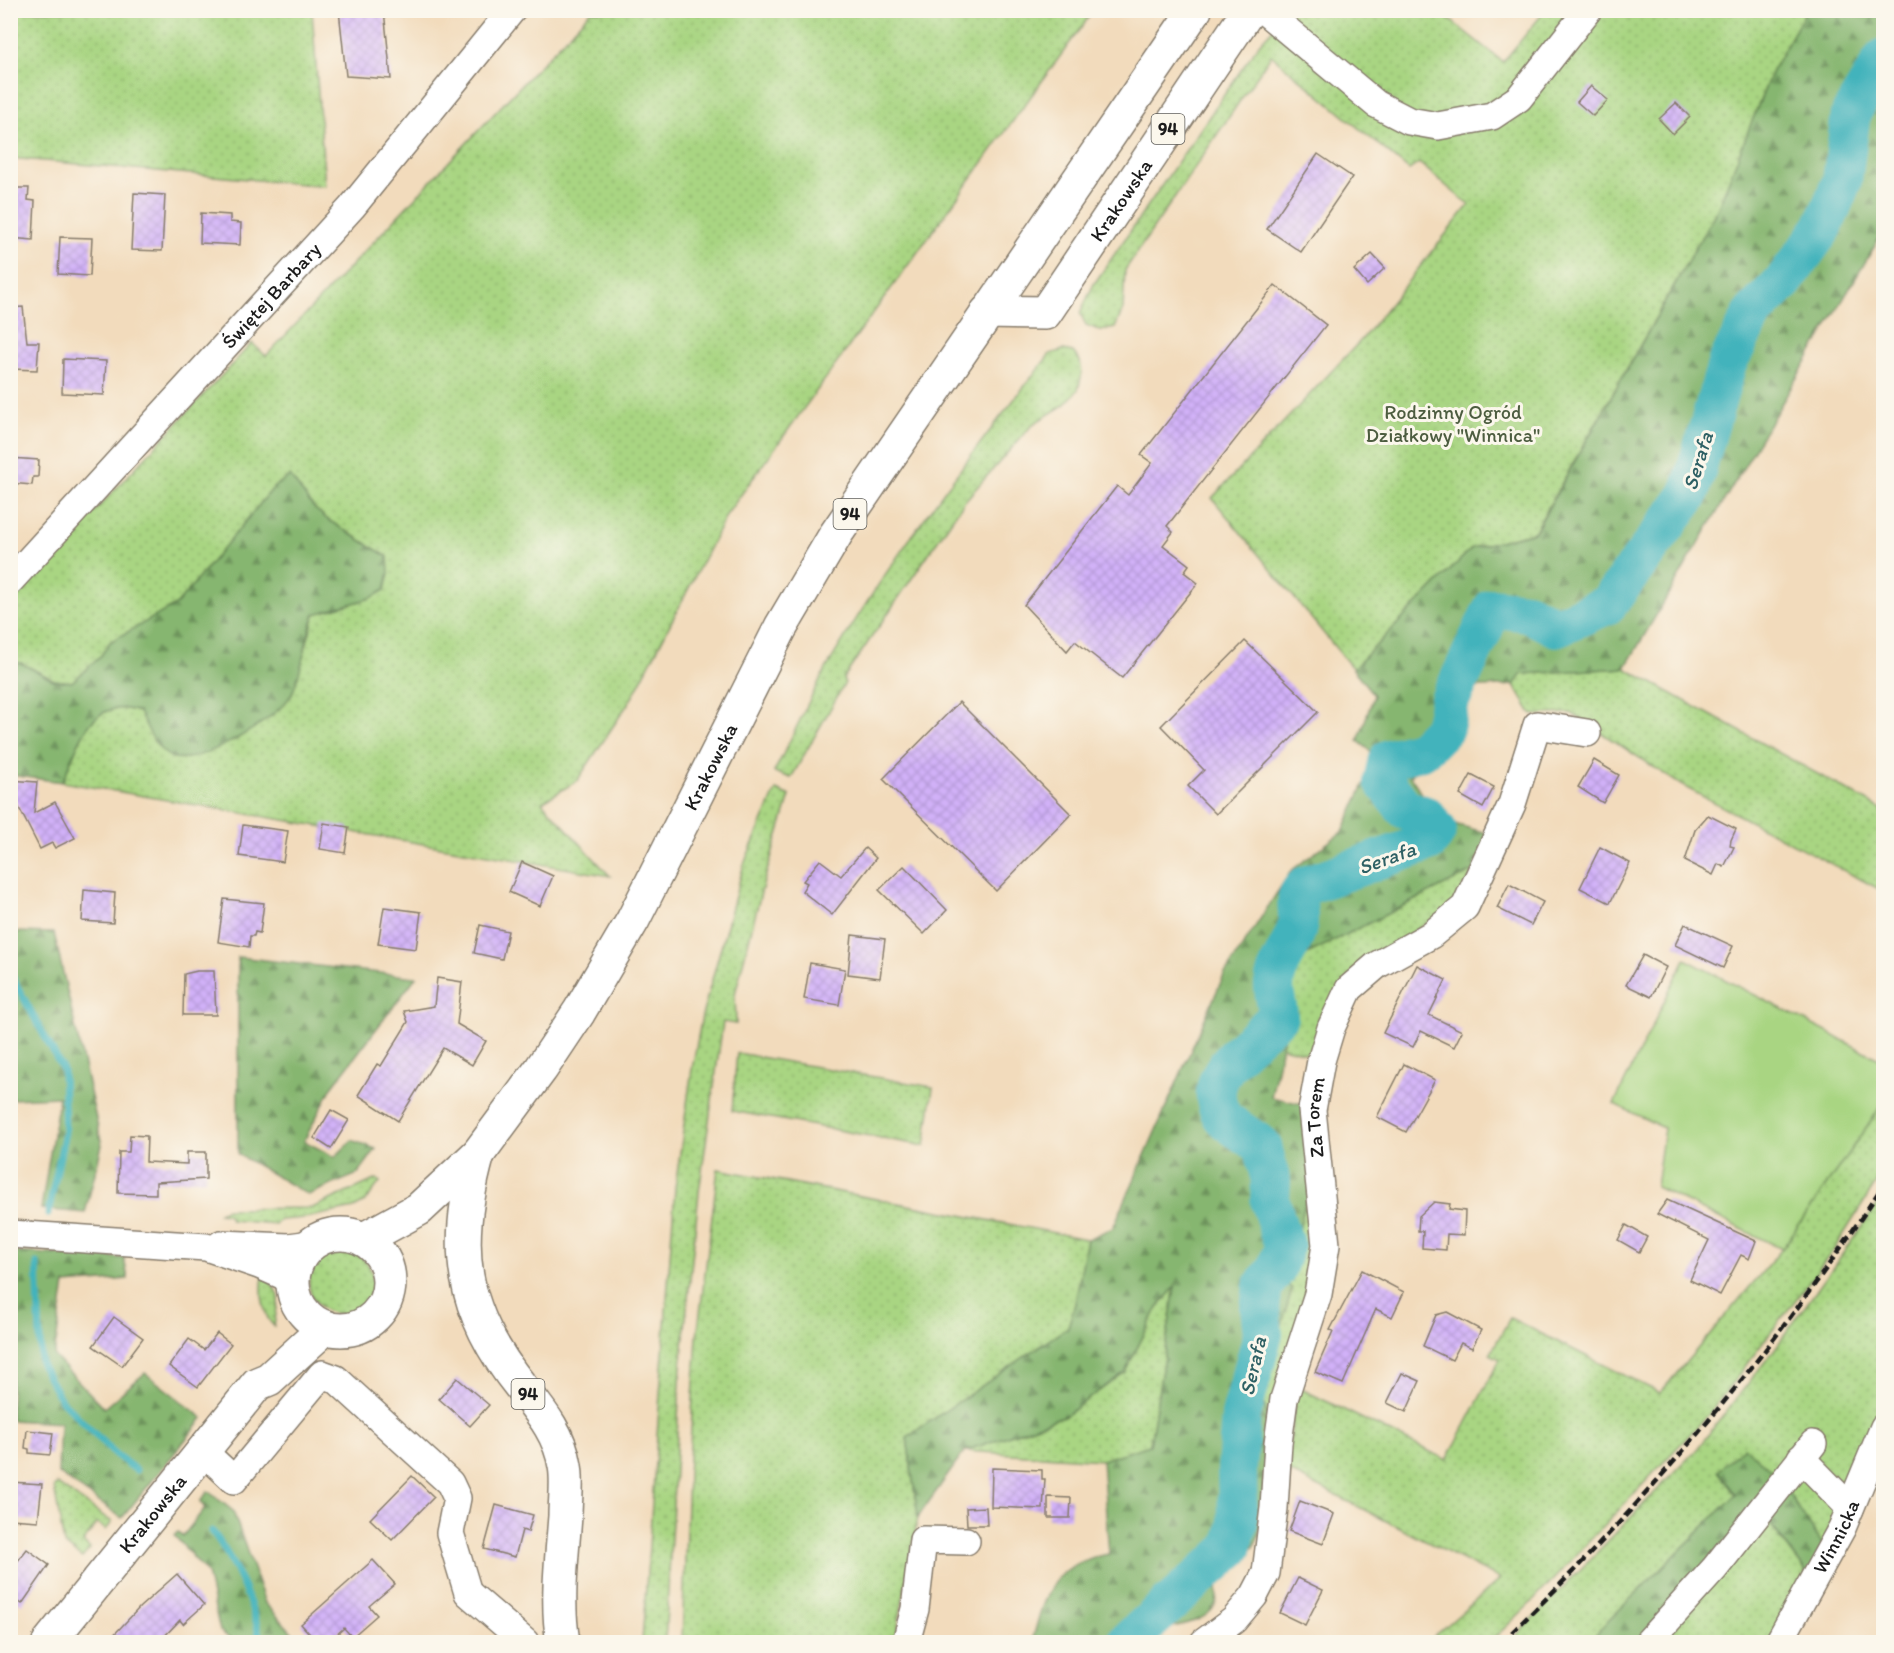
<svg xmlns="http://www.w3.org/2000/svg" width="1894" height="1653" font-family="Itim,sans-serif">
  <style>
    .grass { fill: url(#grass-dots); stroke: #62784f; stroke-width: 1.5 }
    .forest { fill: url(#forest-firs); stroke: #516946; stroke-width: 1.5 }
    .park { fill: #a9d582; stroke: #62784f; stroke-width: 1.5 }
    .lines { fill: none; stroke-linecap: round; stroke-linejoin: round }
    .stream { stroke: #43b3bc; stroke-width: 7 }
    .river { stroke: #43b3bc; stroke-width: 40 }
    .building { fill: url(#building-cross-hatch) }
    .minor-casing { stroke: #877c6c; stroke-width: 30 }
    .major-casing { stroke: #877c6c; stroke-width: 36 }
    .minor { stroke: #fff; stroke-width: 27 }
    .major { stroke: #fff; stroke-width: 33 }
    .rail { stroke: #1c1c1c; stroke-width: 4.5; stroke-dasharray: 9 4.5; stroke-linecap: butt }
    .labels { text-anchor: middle; stroke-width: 6; stroke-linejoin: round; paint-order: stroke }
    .shield { fill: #fbf7ec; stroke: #5f5e5a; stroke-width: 1.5 }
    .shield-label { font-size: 18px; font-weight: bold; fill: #1c1c1c }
    .street-label { font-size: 20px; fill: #1c1c1c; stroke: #fbf7ec }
    .park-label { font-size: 20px; fill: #4d5d40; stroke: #fbf7ec }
    .water-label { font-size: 21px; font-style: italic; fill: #2e6064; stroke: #fbf7ec }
  </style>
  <defs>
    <pattern id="grass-dots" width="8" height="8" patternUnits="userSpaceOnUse" patternTransform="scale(1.5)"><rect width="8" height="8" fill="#a9d582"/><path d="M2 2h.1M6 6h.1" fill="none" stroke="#91b670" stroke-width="1.8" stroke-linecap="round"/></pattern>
    <pattern id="forest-firs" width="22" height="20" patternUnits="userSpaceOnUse" patternTransform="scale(1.5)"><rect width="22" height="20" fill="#86b670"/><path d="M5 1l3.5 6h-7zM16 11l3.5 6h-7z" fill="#6d935b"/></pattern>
    <pattern id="building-cross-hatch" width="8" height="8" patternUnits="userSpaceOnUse" patternTransform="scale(1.5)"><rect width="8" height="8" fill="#d1b1f8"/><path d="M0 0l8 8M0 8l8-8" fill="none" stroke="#b398d4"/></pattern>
  </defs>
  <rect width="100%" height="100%" fill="#fbf7ec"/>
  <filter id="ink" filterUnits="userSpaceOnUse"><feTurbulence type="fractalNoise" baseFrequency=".0167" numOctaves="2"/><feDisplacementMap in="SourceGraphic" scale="12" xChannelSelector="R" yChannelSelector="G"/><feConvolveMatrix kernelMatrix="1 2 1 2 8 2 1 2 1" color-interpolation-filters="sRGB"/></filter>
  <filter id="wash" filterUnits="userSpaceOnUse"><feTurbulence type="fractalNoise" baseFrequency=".008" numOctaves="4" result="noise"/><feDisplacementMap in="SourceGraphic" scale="24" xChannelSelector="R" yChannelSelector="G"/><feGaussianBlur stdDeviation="1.35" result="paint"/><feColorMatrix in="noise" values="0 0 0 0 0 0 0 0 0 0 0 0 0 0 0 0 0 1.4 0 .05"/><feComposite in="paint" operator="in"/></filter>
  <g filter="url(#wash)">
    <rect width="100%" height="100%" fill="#f2dbbc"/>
    <g class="grass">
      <polygon points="14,11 312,11 325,186 11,158 10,31"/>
      <path d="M 591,11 L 1093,11 L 727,514 L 633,696 L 577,781 L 542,802 L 610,876 L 62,782 C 79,746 89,694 139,712 L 157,745 L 188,758 L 237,739 L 292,695 L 315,614 L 371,598 L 388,557 L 328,520 L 314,508 L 290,476 L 274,487 L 177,605 L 110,642 L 100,657 L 72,682 L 54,680 L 21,663 L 11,664 L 10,602 L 252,343 L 266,356 Z"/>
      <polygon points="1289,11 1439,11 1503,62 1545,11 1806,11 1771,73 1718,208 1534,532 1472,548 1353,669 1212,498 1363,338 1469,205 1419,163 1409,170 1271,55 1125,270 1123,309 1115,328 1101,331 1086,325 1080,313 1094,284 1259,44"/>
      <path d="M 1063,350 L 1073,352 L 1080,361 L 1082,373 L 1078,390 L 1064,405 L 1033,424 L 964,502 L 843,679 L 845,683 L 791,778 L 774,772 C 791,740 806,706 823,674 C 888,561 969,456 1050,354 Z"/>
      <polygon points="1625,668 1883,810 1883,891 1681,785 1571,713 1532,715 1514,685 1521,674"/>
      <polygon points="776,790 790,796 764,881 735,994 736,1024 723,1022 699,1192 681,1366 665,1642 642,1642 675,1188 692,1069 702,1016 744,864"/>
      <polygon points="1473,871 1460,901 1364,965 1318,1056 1282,1047 1290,1008 1284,986 1307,954"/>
      <polygon points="737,1053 933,1087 925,1146 732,1111"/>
      <polygon points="1883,1103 1883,1172 1835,1248 1709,1414 1534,1600 1490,1642 1428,1642 1500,1579 1286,1470 1297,1387 1447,1460 1500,1359 1490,1354 1510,1318 1660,1393 1782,1249"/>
      <polygon points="718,1169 1087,1239 1075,1304 1068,1327 907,1437 918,1517 895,1642 682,1642 688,1475 697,1337"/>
      <polygon points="377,1179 380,1182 365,1202 354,1208 305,1218 280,1220 275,1224 231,1220 227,1214 219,1213 226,1209 312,1208"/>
      <polygon points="1883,1197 1883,1410 1823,1545 1775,1473 1737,1494 1601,1628 1592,1642 1510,1642 1697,1449 1774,1350"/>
      <polygon points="1305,1203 1316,1204 1319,1246 1270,1426 1262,1395"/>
      <circle cx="341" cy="1282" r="32"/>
      <path d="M 263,1277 L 270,1281 L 279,1296 L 274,1326 C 263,1317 260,1291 263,1277 Z"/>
      <polygon points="1175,1286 1150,1445 1102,1460 965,1451 1066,1415 1125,1372 1158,1307"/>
      <polygon points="57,1484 112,1522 106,1530 97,1523 83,1542 90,1549 82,1558 64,1544 54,1487"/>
      <polygon points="1759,1510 1808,1575 1771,1642 1641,1642"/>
    </g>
    <g class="forest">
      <path d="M 1806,11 L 1883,11 L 1883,232 L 1625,668 L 1522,674 L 1514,685 L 1469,688 L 1449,745 L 1410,776 L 1440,820 L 1490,834 L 1473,871 L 1307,954 L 1284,986 L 1290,1008 L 1271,1097 L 1307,1105 L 1316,1204 L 1305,1203 L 1287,1283 L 1292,1289 L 1262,1395 L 1270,1426 L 1259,1535 L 1254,1547 L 1219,1568 C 1215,1582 1220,1595 1215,1605 C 1205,1626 1169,1624 1152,1634 L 1150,1642 L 1029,1642 L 1033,1639 C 1045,1590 1055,1563 1109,1554 L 1102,1460 L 1150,1445 L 1175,1287 L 1158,1307 L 1125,1372 L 1066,1415 L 965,1451 L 918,1517 L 907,1437 L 1068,1327 L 1075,1304 L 1087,1239 L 1113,1228 L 1224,975 L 1291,871 L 1343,831 L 1377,756 L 1358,741 L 1374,695 L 1353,669 L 1472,548 L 1535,532 L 1718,208 L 1771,73 Z"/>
      <path d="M 290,476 L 314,508 L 328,520 L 388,557 L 389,573 L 385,590 L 371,598 L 315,614 C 304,639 304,668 292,693 C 282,717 197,768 171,757 C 155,750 147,726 139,712 C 89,694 79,746 62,782 L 11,775 L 11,664 L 21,663 L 53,680 L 72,682 L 100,657 L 110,642 L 177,604 L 274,487 Z"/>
      <polygon points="11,919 16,932 54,933 102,1145 85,1213 41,1209 59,1097 11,1099"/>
      <polygon points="238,957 416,977 332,1087 304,1141 335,1157 352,1140 376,1149 358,1174 308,1195 238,1154"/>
      <polygon points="13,1252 124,1258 128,1279 65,1284 54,1356 104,1408 145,1373 203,1418 122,1518 58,1473 60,1423 11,1420"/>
      <polygon points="1744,1447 1775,1473 1823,1545 1808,1575 1760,1510 1641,1642 1592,1642 1601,1628 1736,1495 1718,1471"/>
      <polygon points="208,1491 233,1511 265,1603 301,1642 235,1642 220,1631 207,1573 174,1535 178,1532 183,1536 205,1508 200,1502"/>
    </g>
    <polygon class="park" points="1685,959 1883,1061 1883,1103 1782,1249 1656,1187 1664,1128 1614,1104"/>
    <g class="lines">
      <g class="stream">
        <polyline points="10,973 63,1070 65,1132 48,1214"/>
        <polyline points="37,1263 41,1364 61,1400 116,1455 136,1470"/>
        <path d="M 212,1531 C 232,1557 257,1611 260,1642"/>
      </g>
      <path class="river" d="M 1127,1642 L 1232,1548 L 1238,1523 L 1237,1469 L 1241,1415 L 1263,1334 L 1260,1308 L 1263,1286 L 1276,1269 L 1285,1244 L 1279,1232 L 1270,1200 L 1271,1181 L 1262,1146 C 1254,1139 1226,1123 1222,1116 C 1197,1072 1255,1043 1278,1016 C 1278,1005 1273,993 1274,984 C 1276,963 1295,944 1298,922 C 1299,906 1292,896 1307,885 L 1429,842 L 1437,830 L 1426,816 L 1405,809 L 1384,781 L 1389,759 L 1422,750 L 1444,728 L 1450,700 L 1493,608 L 1527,612 L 1556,627 L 1607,605 L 1689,495 L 1727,364 L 1753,313 L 1784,281 L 1823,227 L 1842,181 L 1851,113 L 1884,58"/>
    </g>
    <g id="blocks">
      <g class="building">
        <polygon points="339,10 384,10 391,79 346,76"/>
        <polygon points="1591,86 1608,100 1593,116 1577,102"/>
        <polygon points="1676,103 1690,117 1673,134 1659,119"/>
        <polygon points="1318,154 1352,177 1301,252 1267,229"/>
        <polygon points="10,188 29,188 28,200 35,201 33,240 10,238"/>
        <polygon points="134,193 165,195 162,251 131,250"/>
        <polygon points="201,213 230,215 230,222 241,223 240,245 200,243"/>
        <polygon points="60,237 92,238 90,276 58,274"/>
        <polygon points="1372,254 1385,268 1367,285 1354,270"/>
        <polygon points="1275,285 1326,325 1167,526 1173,532 1163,545 1189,565 1184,572 1198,583 1122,678 1075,641 1067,651 1024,605 1117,486 1128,495 1152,463 1141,455"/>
        <polygon points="23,307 27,342 39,342 37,370 10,369 10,308"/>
        <polygon points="63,359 106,361 104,395 62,393"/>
        <polygon points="10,458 39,460 38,477 33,477 32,485 10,483"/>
        <polygon points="1245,641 1318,712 1216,814 1188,786 1204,770 1161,726"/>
        <polygon points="959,702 1071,814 996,891 883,779"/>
        <polygon points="1594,760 1619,775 1603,803 1578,787"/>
        <polygon points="1471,775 1494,787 1483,808 1460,795"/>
        <polygon points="10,780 37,782 34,813 55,802 75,838 55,848 52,843 40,849 14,798 10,798"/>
        <polygon points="1708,815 1736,829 1731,840 1730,846 1734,847 1724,867 1718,864 1713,875 1685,861 1695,830"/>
        <polygon points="324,823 349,827 345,853 320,849"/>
        <polygon points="243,825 288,831 283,862 239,856"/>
        <polygon points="1600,847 1630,863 1610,903 1580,888"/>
        <polygon points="865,848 876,858 832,915 802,891 807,883 803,881 820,860 841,876"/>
        <polygon points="522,862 553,876 540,906 509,892"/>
        <polygon points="904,866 947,910 924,934 879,890"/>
        <polygon points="1509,884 1543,902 1531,925 1497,908"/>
        <polygon points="84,890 115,893 113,923 82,921"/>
        <polygon points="224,899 264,903 260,933 255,932 254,936 250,936 249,947 218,942"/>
        <polygon points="384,907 421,912 416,949 378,944"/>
        <polygon points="1685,924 1733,946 1723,968 1675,945"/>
        <polygon points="480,925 508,931 502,959 474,953"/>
        <polygon points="852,935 885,939 880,978 848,974"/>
        <polygon points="1643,955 1666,967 1651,997 1626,985"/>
        <polygon points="810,963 845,969 839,1005 804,999"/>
        <polygon points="1417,965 1446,980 1429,1015 1462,1031 1454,1047 1421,1031 1413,1047 1383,1033"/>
        <polygon points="197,971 214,971 216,1015 183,1015 184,974"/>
        <polygon points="437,978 462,982 457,1024 486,1041 472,1065 443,1048 398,1121 358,1095 377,1064 381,1066 408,1022 404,1011 434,1006"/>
        <polygon points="1404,1064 1435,1080 1406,1132 1377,1117"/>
        <polygon points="331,1110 349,1120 331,1149 314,1138"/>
        <polygon points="130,1135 147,1136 146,1162 187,1164 187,1152 206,1152 206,1179 156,1182 156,1194 118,1193 119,1152 129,1152"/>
        <polygon points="1667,1200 1756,1241 1749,1259 1741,1255 1720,1295 1690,1280 1709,1240 1657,1214"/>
        <polygon points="1434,1202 1450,1204 1449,1209 1465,1211 1464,1235 1447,1234 1446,1250 1422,1248 1423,1231 1418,1231 1419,1216"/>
        <polygon points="1626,1225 1647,1237 1639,1252 1618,1240"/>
        <polygon points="1362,1270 1404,1292 1392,1317 1376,1309 1343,1384 1315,1372 1333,1331 1330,1330"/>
        <polygon points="1447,1312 1481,1330 1472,1348 1461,1343 1452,1360 1423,1346 1436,1315"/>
        <polygon points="114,1317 143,1338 122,1366 93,1346"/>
        <polygon points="217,1333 231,1344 198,1387 169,1366 189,1339 204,1350"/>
        <polygon points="1402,1373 1420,1381 1406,1412 1387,1403"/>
        <polygon points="457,1378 489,1405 470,1426 439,1399"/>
        <polygon points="27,1430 53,1433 50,1455 29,1453 29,1449 25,1448"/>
        <polygon points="992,1468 1042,1470 1042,1479 1045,1479 1043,1509 991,1507"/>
        <polygon points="412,1476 434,1497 392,1540 370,1519"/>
        <polygon points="10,1482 42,1484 38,1521 10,1519"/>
        <polygon points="1048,1497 1071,1498 1070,1518 1048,1518"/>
        <polygon points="1300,1501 1334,1514 1323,1544 1289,1531"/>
        <polygon points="496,1505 533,1515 528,1532 522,1530 515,1557 484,1549"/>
        <polygon points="986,1507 987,1525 967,1525 966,1508"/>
        <polygon points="27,1549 49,1565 22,1604 10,1596 10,1571"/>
        <polygon points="373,1560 395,1584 369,1606 377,1615 352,1637 344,1628 328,1642 317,1642 301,1624"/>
        <polygon points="177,1574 204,1605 183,1624 180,1620 159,1642 107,1642 140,1607"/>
        <polygon points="1298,1578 1323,1590 1305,1625 1280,1613"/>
      </g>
    </g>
  </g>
  <g filter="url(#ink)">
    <use href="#blocks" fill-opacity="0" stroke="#877c6c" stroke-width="1.5"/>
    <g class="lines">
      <defs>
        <g id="minor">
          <polyline points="1263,10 1376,104 1409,121 1438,126 1492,116 1519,98 1588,10"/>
          <path id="s1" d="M 10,581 L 352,207 L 512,10"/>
          <polyline points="10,1234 206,1247 259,1265 284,1276 293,1286"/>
          <polyline points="221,1244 289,1247 311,1244"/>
          <polyline points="203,1451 234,1480 322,1374 336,1379 450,1483 457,1498 450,1533 468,1593 525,1642"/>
          <polyline points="1801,1458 1850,1508"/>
          <polyline points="906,1642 915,1609 923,1540 966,1541"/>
          <path id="s2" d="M 1204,1642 L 1234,1620 L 1254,1596 L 1266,1573 L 1274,1508 L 1278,1443 L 1284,1399 L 1318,1294 L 1326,1245 L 1312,1110 L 1321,1061 L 1331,1028 L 1349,989 L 1377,965 L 1431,935 L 1465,907 L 1512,804 L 1537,725 L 1587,733"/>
          <polyline points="1648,1642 1715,1568 1813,1444"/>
          <path id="s3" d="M 1779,1642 L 1842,1528 L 1884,1427"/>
        </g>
        <g id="major">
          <path id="s4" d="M 987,312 L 1045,313 L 1249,10"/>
          <path d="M 478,1154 C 452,1246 460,1311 522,1388 C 541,1412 560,1434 565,1466 C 568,1482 565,1500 565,1516 C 562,1558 556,1601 563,1642"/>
          <circle cx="341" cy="1282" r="48"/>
          <path id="s5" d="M 364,1239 L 419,1209 L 478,1154 L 541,1069 L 579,1012 L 633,920 L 781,627 L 836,534 L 1195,10"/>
          <path id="s6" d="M 49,1642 L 257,1384 L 269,1379 L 326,1327"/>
        </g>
      </defs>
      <use href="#minor" class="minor-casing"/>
      <use href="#major" class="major-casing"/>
      <use href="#minor" class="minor"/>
      <use href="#major" class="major"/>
      <path class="rail" d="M 1502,1642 C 1646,1504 1774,1351 1884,1184"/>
    </g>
  </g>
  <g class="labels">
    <g class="shield">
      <rect x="1151.5" y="114" width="33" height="30" rx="4.5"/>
      <rect x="833.5" y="499" width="33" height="30" rx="4.5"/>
      <rect x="511.5" y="1379" width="33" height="30" rx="4.5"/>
    </g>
    <g class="shield-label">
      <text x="1168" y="135">94</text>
      <text x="850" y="520">94</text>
      <text x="528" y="1400">94</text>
    </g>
    <g class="street-label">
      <text dy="7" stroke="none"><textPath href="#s4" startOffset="194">Krakowska</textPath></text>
      <text dy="7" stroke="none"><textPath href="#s1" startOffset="387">Świętej Barbary</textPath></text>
      <text dy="7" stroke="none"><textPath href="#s5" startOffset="596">Krakowska</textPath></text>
      <text dy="7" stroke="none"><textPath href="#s2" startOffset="558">Za Torem</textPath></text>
      <text dy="7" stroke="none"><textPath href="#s6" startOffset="165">Krakowska</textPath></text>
      <text dy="7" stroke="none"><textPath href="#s3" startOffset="120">Winnicka</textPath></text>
    </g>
    <g class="park-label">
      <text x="1453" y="419">Rodzinny Ogród<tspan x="1453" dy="23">Działkowy "Winnica"</tspan></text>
    </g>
    <g class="water-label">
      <text transform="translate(1698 461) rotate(-73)" y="7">Serafa</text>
      <text transform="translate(1387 858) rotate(-20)" y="7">Serafa</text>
      <text transform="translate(1253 1366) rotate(-77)" y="7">Serafa</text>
    </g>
  </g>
  <rect width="1894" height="1653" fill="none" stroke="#fbf7ec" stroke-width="36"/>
</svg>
